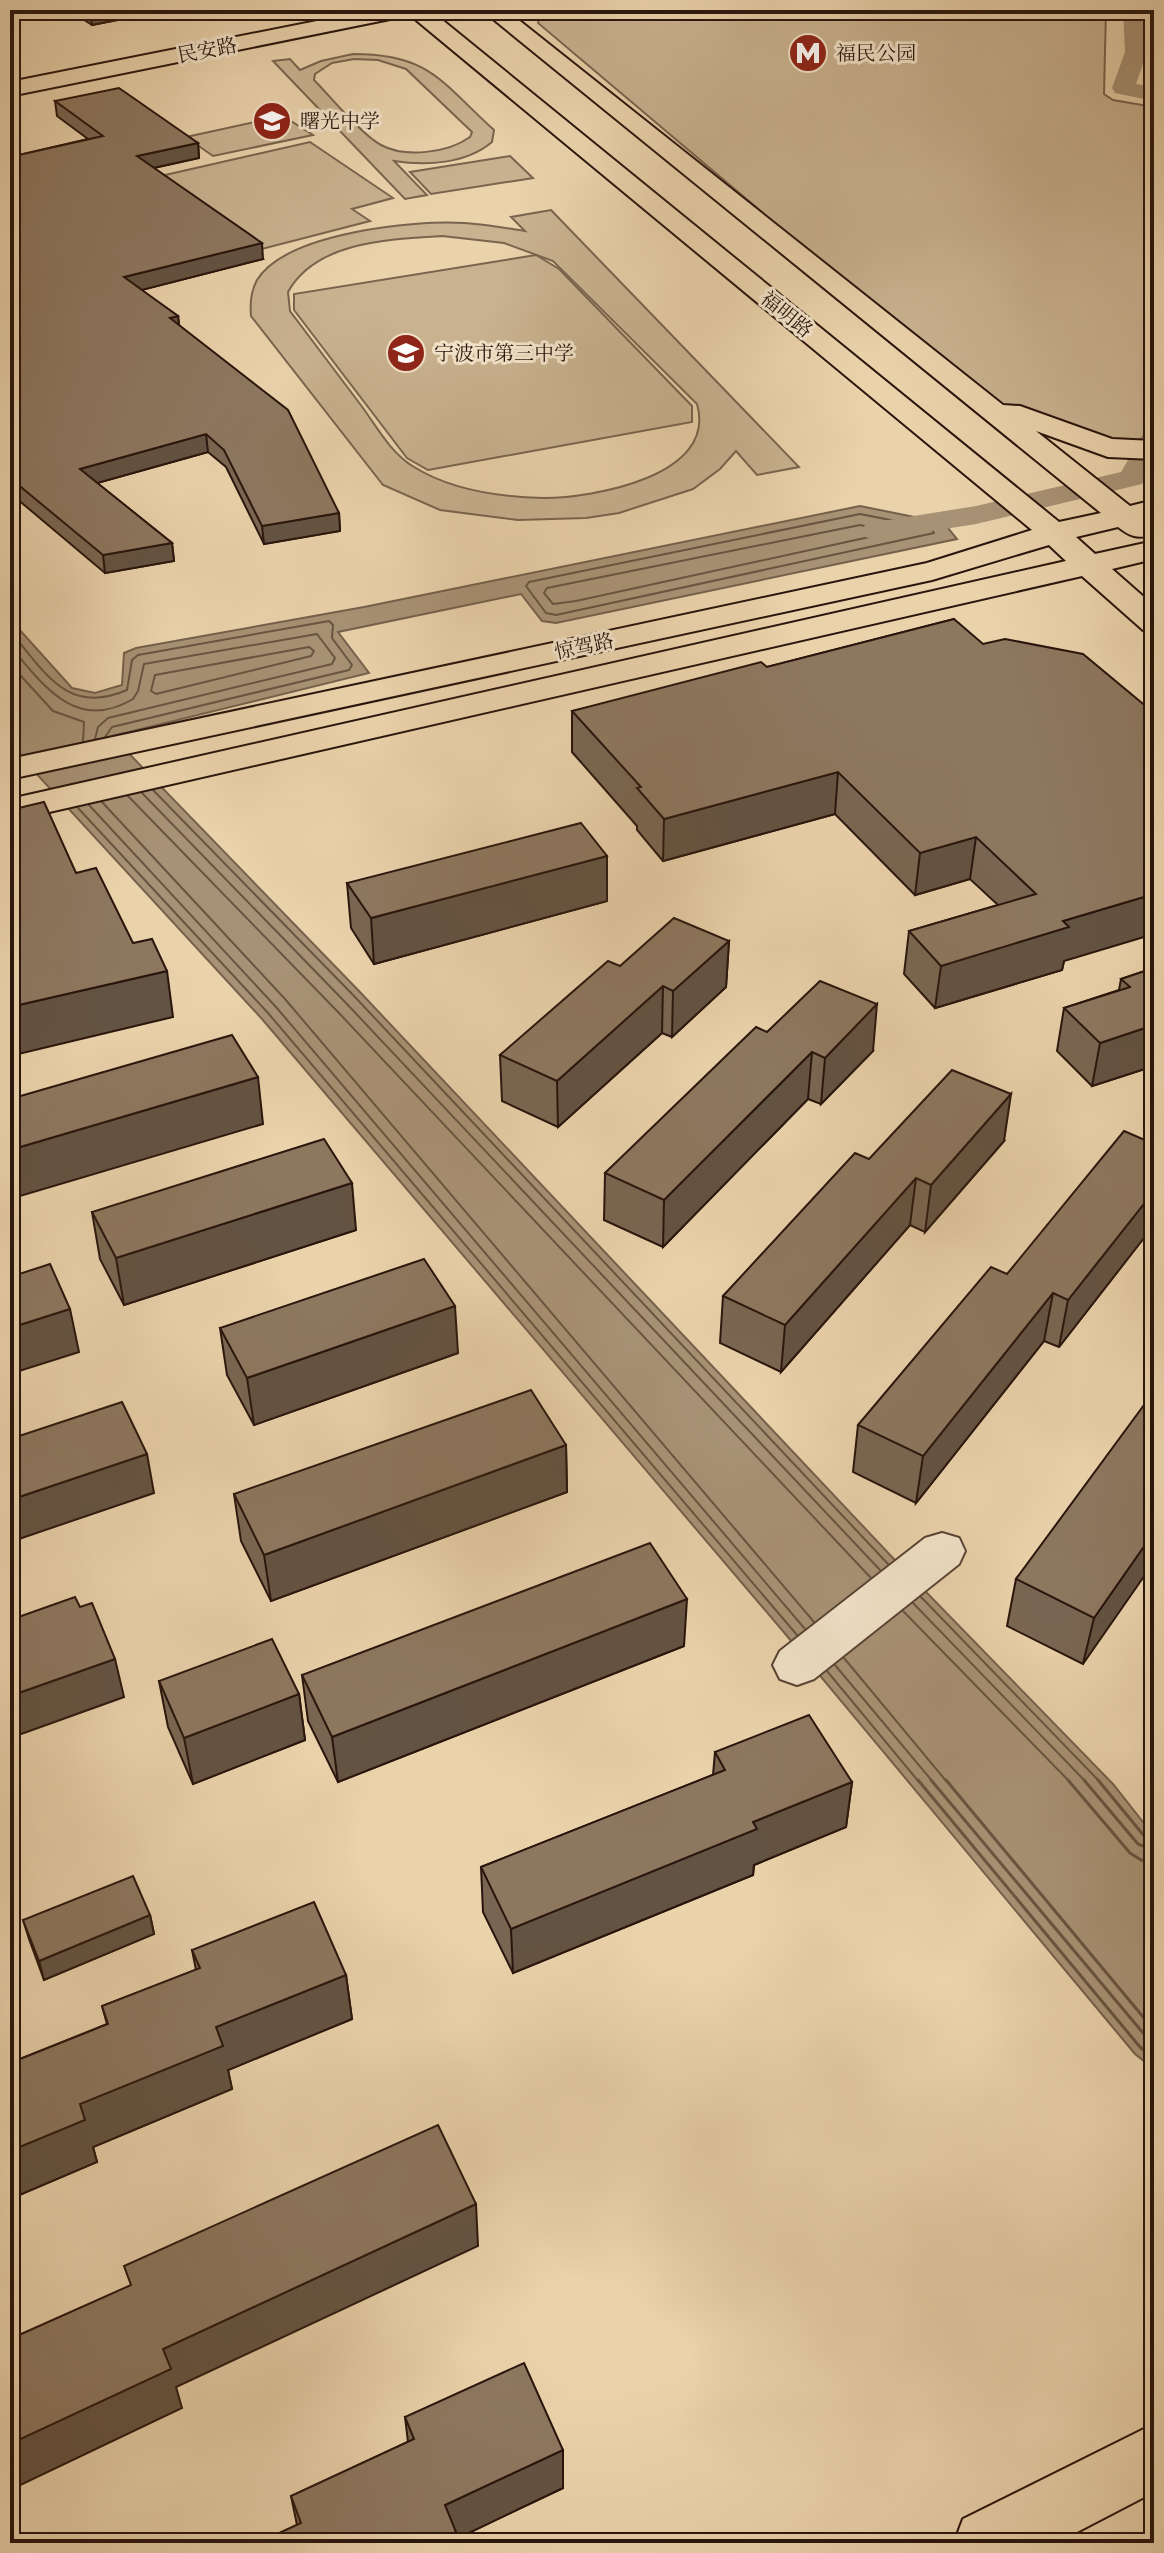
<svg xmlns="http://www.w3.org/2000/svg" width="1164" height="2553" font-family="'Old Standard TT','Noto Serif SC',serif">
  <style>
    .green { fill: #c9b290; stroke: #79644e; stroke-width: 2; fill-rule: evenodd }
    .water { fill: #a89275; stroke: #75604b; stroke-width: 2 }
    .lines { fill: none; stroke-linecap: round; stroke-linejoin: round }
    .shore-far1 { stroke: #685441; stroke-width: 2 }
    .shore { stroke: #685441; stroke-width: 3 }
    .canal { fill: #a89275; fill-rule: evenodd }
    .minor-casing { stroke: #594434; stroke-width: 4 }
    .major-casing { stroke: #29150d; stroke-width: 4 }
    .minor { fill: #f1e2c8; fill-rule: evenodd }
    .major { fill: #ead2ab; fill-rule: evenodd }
    .wall { fill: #796652; stroke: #29150d; stroke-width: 2 }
    .shaded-wall { fill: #635342; stroke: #29150d; stroke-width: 2 }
    .building { fill: #8d775f; stroke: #29150d; stroke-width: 2 }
    .labels { text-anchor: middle; stroke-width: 6; stroke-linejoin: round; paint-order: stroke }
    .far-street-label { font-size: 20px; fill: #29150d; stroke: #f1e2c8 }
    .far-poi-label { font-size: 20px; fill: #29150d; stroke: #f1e2c8; text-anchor: start }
  </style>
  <rect width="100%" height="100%" fill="#ead2ab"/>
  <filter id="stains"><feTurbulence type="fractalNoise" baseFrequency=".0025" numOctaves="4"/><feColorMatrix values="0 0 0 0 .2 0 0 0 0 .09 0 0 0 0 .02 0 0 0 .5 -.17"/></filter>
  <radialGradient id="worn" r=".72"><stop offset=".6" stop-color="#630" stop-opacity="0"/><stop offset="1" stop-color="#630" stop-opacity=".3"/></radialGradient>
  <g class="green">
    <polygon points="541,10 1106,10 1104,94 1113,100 1154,107 1154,426 1132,447 982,398 538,23"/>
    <path d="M 353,54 C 430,54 441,82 494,130 L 492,142 C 466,164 426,166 394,161 L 427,195 L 405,199 L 273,61 L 290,59 L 300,70 L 321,61 ZM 354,59 L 378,60 L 406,69 L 472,132 L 470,137 C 448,153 405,158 381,145 C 362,135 330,96 314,80 L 315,74 L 332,63 Z"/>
    <polygon points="283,116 313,135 213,156 186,137"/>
    <polygon points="310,142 393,198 352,209 370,221 258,250 152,178"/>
    <polygon points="510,156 533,178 431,194 410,172"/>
    <path d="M 551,210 L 799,467 L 757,475 L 736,451 L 720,469 L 693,489 L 619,513 L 586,518 L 518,520 L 440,510 L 383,485 L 251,316 C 250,305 251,291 257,280 C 286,233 413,220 464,223 C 484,224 505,228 525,231 L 511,217 ZM 442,236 L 504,243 L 553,261 L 697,404 C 718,476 593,498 543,498 C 500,497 451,490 414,467 C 392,454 378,429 363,408 C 339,376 314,343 290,311 L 288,292 C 316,241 391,239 442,236 Z"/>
    <polygon points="536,255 559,269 692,406 692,422 428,470 407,458 294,310 294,294"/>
  </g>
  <polygon class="water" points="860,506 944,523 957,539 556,623 542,621 521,594 338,632 369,673 112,736 359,991 892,1557 1113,1784 1154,1836 1154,2069 1135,2054 782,1630 262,1019 10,745 10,619 72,688 95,693 122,685 124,653 136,648 364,607"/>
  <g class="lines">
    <g class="shore-far1">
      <polygon points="860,514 931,528 934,533 556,615 546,613 526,586 529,582"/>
      <polygon points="860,525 881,529 883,534 576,601 553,604 544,593 547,588"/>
      <path d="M 10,631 C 45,672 67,716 127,690 L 132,660 L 138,655 L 329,621 L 333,625 L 332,638 L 352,665 L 349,670 L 112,727 L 105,737"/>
      <path d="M 10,646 C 43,685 76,733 133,699 L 138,691 L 144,664 L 317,634 L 335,658 L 332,664 L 108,718 L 98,727 L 95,739"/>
      <polygon points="309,647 314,651 311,656 156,694 151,691 155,675"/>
      <polyline points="10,664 53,711 84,722 83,741"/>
      <polyline points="153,790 354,996 888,1564"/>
      <polyline points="142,793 346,1003 880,1570"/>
      <polyline points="128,796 338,1012 871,1578"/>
      <polyline points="102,802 285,999 814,1622"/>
      <polyline points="89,805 276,1007 805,1629"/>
      <polyline points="78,808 268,1013 797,1635"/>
      <polyline points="921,1597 1100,1782"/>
      <polyline points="913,1603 1086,1782"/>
      <polyline points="903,1611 1070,1782"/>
      <polyline points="844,1658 947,1782"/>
      <polyline points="835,1665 933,1782"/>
      <polyline points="827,1671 919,1782"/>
    </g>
    <g class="shore">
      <polyline points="918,1780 1140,2047 1154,2059"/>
      <polyline points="931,1780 1154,2046"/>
      <polyline points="946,1780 1154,2030"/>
      <polyline points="1068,1780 1130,1853 1141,1860 1154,1862"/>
      <polyline points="1084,1780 1138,1844 1154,1850"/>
      <polyline points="1098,1780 1145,1837 1154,1840"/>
    </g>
    <g class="canal">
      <polygon points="1123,10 1145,10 1147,52 1136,84 1154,87 1154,101 1115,93 1112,88 1125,52"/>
      <polygon points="1154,429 1154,465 1142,484 976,524 876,540 865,537 861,531 865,525 876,522 976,506 1121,472 1144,432"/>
    </g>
    <defs>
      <polygon id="minor" points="942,1533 959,1538 965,1551 959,1564 814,1679 797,1685 780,1679 773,1665 780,1651 925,1538"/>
      <g id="major">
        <path d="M 372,10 L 430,10 L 1059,522 L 1101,513 L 482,10 L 506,10 L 1003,405 L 1020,406 L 1112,439 L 1154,441 L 1154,459 L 1108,457 L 1036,431 L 1130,506 L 1154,500 L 1154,518 L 1147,520 L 1154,527 L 1151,535 C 1136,539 1130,536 1118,527 L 1076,537 L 1095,554 L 1154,541 L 1154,559 L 1112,569 L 1154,606 L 1154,633 L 1143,630 L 1082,576 L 10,821 L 10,799 L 1066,561 L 1049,545 L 932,580 L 10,779 L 10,759 L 927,563 L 1032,530 L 410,15 L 10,96 L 10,82 Z"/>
        <polygon points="1154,2424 1154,2492 1056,2543 954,2543 963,2519"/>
      </g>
    </defs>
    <use href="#minor" class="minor-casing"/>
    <use href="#major" class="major-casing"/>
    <use href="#minor" class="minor"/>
    <use href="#major" class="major"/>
  </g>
  <g class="wall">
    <polygon points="69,10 144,10 138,11 138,16 92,25"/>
    <polygon points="55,101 198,143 199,158 154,168 263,259 141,290 178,316 179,325 339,513 340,531 264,544 226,467 208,452 97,483 172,543 174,561 105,573 10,493 10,157 88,139 57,116"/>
    <polygon points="954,619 1064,961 1062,970 935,1008 904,974 909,931 998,905 970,879 915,895 835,814 663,861 637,830 637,826 572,752 572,711 767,667"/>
    <polygon points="347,883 607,901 374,964 351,928"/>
    <polygon points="729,941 726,987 672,1037 662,1033 558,1127 502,1101 500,1055 620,966"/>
    <polygon points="1154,968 1154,1066 1092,1086 1057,1051 1064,1008 1119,990 1121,979"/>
    <polygon points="767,1032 873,1051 821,1104 808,1099 663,1247 604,1220 605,1173"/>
    <polygon points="1004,1141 925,1232 910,1225 781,1372 720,1343 723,1296 869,1159"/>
    <polygon points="1154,1144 1154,1225 1059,1347 1044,1341 916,1503 853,1472 858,1425 1007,1274"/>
    <polygon points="92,1212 356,1230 124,1305 100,1259"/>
    <polygon points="220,1328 458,1353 254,1425 227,1375"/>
    <polygon points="1154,1410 1083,1664 1007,1626 1016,1579"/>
    <polygon points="566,1445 567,1492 271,1601 241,1541 234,1494"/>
    <polygon points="684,1646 338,1782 308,1721 302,1675"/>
    <polygon points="159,1681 299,1694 305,1740 193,1784 168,1727"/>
    <polygon points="1154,1715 1154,1740 1149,1734"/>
    <polygon points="715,1752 852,1782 846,1827 754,1865 753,1875 513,1973 483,1912 481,1867 713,1775"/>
    <polygon points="150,1915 154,1934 44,1980 29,1939 23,1920"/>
    <polygon points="192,1950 346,1975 352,2019 228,2070 232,2089 93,2147 97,2162 10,2199 10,2063 107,2024 102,2006 196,1970"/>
    <polygon points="405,2417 563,2450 563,2488 456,2539 457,2543 258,2543 297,2525 291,2496 408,2442"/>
  </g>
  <g class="shaded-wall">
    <polygon points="90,10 144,10 138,11 138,16 92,25"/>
    <polygon points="198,143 199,158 139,171 137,156"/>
    <polygon points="262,243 263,259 126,294 124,277"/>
    <polygon points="178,316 180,332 170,318"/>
    <polygon points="206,434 208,452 83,487 80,469"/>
    <polygon points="339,513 340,531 264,544 262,526"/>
    <polygon points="172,543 174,561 105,573 103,555"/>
    <polygon points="838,772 835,814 663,861 664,819"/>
    <polygon points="976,837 970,879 915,895 920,853"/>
    <polygon points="607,856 607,901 374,964 371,918"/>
    <polygon points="1154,894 1154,934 1064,961 1062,970 935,1008 941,966 1063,921"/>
    <polygon points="729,941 726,987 672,1037 673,991"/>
    <polygon points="167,971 173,1017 10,1056 10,1007"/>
    <polygon points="663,986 662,1033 558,1127 557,1081"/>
    <polygon points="877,1004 873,1051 821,1104 825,1058"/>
    <polygon points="1154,1025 1154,1066 1092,1086 1100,1043"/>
    <polygon points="812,1052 808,1099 663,1247 664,1200"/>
    <polygon points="258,1077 263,1124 10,1199 10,1150"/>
    <polygon points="1011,1094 1004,1141 925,1232 931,1185"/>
    <polygon points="916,1178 910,1225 781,1372 785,1325"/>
    <polygon points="352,1183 356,1230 124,1305 116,1258"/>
    <polygon points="1154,1191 1154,1225 1059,1347 1068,1300"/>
    <polygon points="1053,1293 1044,1341 916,1503 923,1456"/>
    <polygon points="455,1306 458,1353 254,1425 247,1378"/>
    <polygon points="70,1309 79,1352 10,1374 10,1328"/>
    <polygon points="566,1445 567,1492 271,1601 264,1555"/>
    <polygon points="147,1454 154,1493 10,1542 10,1500"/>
    <polygon points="1154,1532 1154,1562 1083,1664 1094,1618"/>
    <polygon points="687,1599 684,1646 338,1782 332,1737"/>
    <polygon points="115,1659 124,1697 10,1738 10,1696"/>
    <polygon points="299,1694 305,1740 193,1784 184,1738"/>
    <polygon points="852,1782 846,1827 754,1865 753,1875 513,1973 511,1929 753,1822"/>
    <polygon points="150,1915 154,1934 44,1980 39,1961"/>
    <polygon points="10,1928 14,1943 10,1944"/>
    <polygon points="346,1975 352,2019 228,2070 232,2089 93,2147 97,2162 10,2199 10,2151 80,2104 216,2027"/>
    <polygon points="476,2204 478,2246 176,2387 182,2408 10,2490 10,2444 163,2349"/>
    <polygon points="563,2450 563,2488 456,2539 457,2543 431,2543 445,2505"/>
  </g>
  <g class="building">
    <polygon points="119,88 198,143 137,156 262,243 124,277 178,316 170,318 288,410 339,513 262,526 224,450 206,434 80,469 172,543 103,555 10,478 10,157 103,136 55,101"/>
    <polygon points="954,619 983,644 1005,639 1083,654 1154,713 1154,894 1063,921 1069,927 941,966 909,931 1036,894 976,837 920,853 838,772 664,819 637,788 641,787 572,711 761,662 767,667"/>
    <polygon points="44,802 76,873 96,868 133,943 152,939 167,971 10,1007 10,810"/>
    <polygon points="581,823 607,856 371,918 347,883"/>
    <polygon points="674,918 729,941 673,991 663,986 557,1081 500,1055 608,961 620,966"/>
    <polygon points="1154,968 1154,1025 1100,1043 1064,1008 1130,987 1121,979"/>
    <polygon points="820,981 877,1004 825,1058 812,1052 664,1200 605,1173 756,1027 767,1032"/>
    <polygon points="232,1035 258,1077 10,1150 10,1099"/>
    <polygon points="952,1070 1011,1094 931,1185 916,1178 785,1325 723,1296 855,1153 869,1159"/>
    <polygon points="1124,1131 1154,1144 1154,1191 1068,1300 1053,1293 923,1456 858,1425 991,1267 1007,1274"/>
    <polygon points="324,1139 352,1183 116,1258 92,1212"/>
    <polygon points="424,1259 455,1306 247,1378 220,1328"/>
    <polygon points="50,1264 70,1309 10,1328 10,1277"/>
    <polygon points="531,1390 566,1445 264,1555 234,1494"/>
    <polygon points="122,1402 147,1454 10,1500 10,1439"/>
    <polygon points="1144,1405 1154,1410 1154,1532 1094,1618 1016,1579"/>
    <polygon points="650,1543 687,1599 332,1737 302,1675"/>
    <polygon points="75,1597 80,1607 92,1603 115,1659 10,1696 10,1620"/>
    <polygon points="272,1639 299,1694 184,1738 159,1681"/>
    <polygon points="809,1715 852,1782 753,1822 757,1829 511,1929 481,1867 725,1770 715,1752"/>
    <polygon points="133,1876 150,1915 39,1961 23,1920"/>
    <polygon points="314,1902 346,1975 216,2027 223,2046 80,2104 85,2120 10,2151 10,2063 108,2024 102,2006 200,1968 192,1950"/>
    <polygon points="438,2125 476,2204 163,2349 171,2369 10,2444 10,2339 131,2285 124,2266"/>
    <polygon points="524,2363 563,2450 445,2505 456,2532 431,2543 258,2543 301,2523 291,2496 414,2439 405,2417"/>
  </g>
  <defs>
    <symbol id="metro-disc" viewBox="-11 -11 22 22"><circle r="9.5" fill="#8f2418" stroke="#f1e2c8"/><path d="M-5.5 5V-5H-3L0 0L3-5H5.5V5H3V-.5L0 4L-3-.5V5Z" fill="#fff"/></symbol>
    <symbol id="school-disc" viewBox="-11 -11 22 22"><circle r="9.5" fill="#8f2418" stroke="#f1e2c8"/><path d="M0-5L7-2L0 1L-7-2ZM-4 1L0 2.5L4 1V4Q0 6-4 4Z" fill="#fff"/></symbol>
  </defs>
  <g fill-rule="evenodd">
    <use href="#metro-disc" x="786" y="31" width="44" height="44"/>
    <use href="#school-disc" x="250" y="99" width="44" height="44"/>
    <use href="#school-disc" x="384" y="331" width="44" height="44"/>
  </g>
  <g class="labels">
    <g class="far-street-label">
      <text transform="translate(207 50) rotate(-11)" y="7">民安路</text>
      <text transform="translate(787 314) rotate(39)" y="7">福明路</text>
      <text transform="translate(584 646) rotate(-12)" y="7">惊驾路</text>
    </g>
    <g class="far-poi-label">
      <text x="836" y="60">福民公园</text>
      <text x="300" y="128">曙光中学</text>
      <text x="434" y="360">宁波市第三中学</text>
    </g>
  </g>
  <rect width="1164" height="2553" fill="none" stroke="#ead2ab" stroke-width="40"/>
  <rect x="12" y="12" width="1140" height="2529" fill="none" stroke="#29150d" stroke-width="4"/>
  <rect x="20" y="20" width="1124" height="2513" fill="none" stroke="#29150d" stroke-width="2"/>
  <rect width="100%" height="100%" filter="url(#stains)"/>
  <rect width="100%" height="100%" fill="url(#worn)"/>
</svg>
